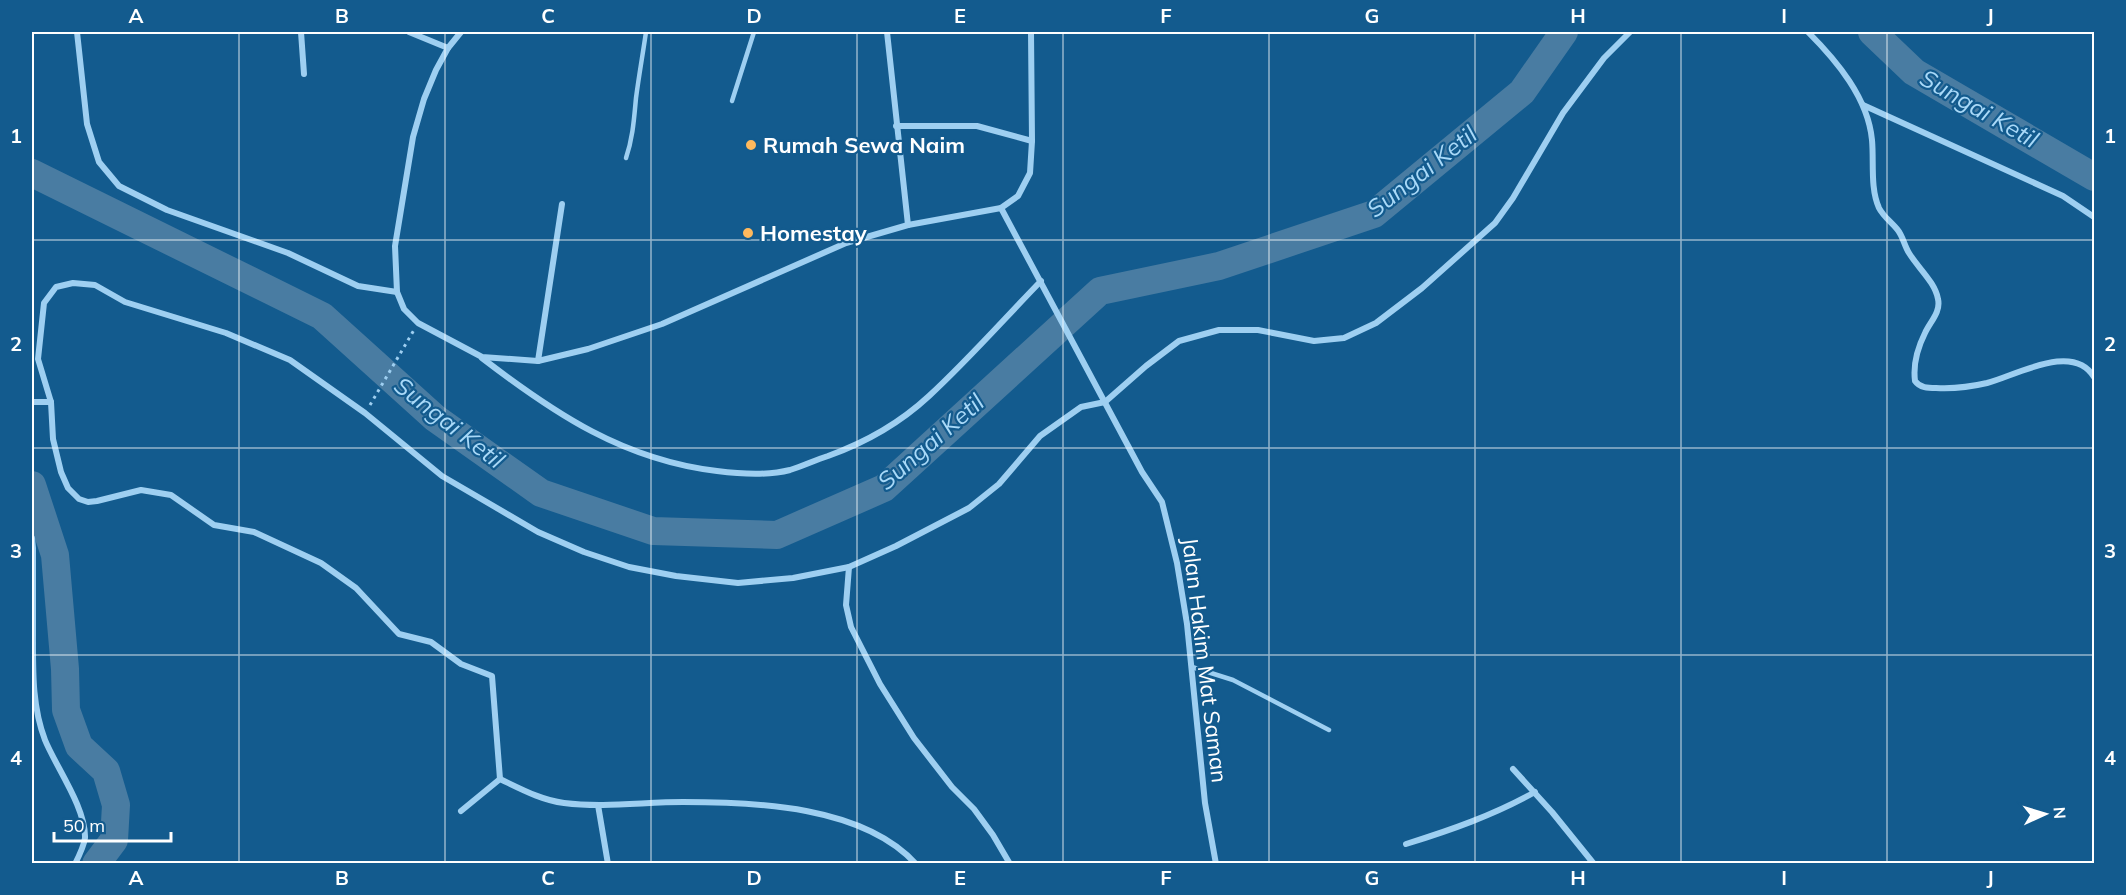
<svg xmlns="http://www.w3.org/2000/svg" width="2126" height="895" font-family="Mulish,sans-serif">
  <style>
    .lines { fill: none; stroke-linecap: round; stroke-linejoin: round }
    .river { stroke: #497ca2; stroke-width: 28 }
    .path { stroke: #9ecff1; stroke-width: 3; stroke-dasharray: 3 4.5; stroke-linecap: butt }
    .service { stroke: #9ecff1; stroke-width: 4.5 }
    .minor { stroke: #9ecff1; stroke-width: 6 }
    .grid { fill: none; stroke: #fff; stroke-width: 1.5; stroke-opacity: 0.55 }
    .poi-dot { fill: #ffb95d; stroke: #135b8e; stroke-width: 2 }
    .labels { text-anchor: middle; stroke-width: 4.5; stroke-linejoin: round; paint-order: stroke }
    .poi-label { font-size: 22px; font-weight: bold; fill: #fff; stroke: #135b8e; text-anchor: start }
    .street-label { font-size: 22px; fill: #fff; stroke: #135b8e }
    .water-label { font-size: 24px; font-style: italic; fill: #a9d9f8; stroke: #135b8e }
    .neatline { fill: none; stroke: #fff; stroke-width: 2 }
    .grid-label { font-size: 20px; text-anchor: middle; font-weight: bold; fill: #fff }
  </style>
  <rect width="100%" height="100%" fill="#135b8e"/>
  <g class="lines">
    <g class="river">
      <polyline points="1872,32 1914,72 2094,177"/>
      <polyline points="32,173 322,316 435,418 541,493 653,531 777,535 884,488 1100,291 1219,266 1374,214 1522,92 1564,32"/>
      <polyline points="32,485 55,555 65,669 66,710 79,746 106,771 116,805 114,840 96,864"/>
    </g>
    <polyline class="path" points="370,405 414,330"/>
    <g class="service">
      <polyline points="732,101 754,32"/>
      <path d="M 626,158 C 633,137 634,119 636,98 C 639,75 643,53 646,32"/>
      <polyline points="1192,667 1233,680 1329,730"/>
    </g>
    <g class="minor">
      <polyline points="77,32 87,124 99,162 119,186 167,210 288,253 358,286 397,292"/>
      <polyline points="301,32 304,74"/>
      <polyline points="409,32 448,48"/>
      <polyline points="461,32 448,48 436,70 424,99 413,137 395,246 397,292 404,309 418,323 482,357 538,361 588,349 662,324 846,243 908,225 1001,208 1018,196 1030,173 1032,141 1031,32"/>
      <polyline points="887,32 908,225"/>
      <path d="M 1808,32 C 1837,61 1868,98 1872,140 C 1874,162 1870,188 1879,208 C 1883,216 1891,222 1897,229 C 1903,236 1904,245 1909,253 C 1918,268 1935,282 1938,299 C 1941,312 1930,322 1925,333 C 1918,347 1913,365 1915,381 C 1920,388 1928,388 1936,388 C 1954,389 1970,387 1987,383 C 2017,375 2073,342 2094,377"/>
      <polyline points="1863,105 2063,196 2094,217"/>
      <polyline points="896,126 977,126 1032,141"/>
      <polyline points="1001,208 1142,472 1162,502 1177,563 1187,624 1205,803 1216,864"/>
      <path d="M 482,358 C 555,414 624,460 717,471 C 740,474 767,476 790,470 C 803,466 815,460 828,456 C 864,443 901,422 929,396 C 968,360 1004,319 1041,281"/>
      <polyline points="538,361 562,204"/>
      <polyline points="32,402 51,402"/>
      <path d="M 32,538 L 33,548 C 33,577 33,606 33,635 C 33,671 32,706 45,740 C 56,767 86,808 85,838 C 84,846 79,856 75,864"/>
      <polyline points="849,567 846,605 851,627 880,684 914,738 952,787 974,809 993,835 1010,864"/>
      <polyline points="1513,769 1552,812 1594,864"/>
      <polyline points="500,779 492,676 461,664 431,642 399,634 356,588 321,563 254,532 214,525 171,495 141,490 97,501 88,502 79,499 68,488 61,472 53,439 51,402 38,359 44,303 56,287 73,283 95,285 125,302 226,333 290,360 365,413 442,476 538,532 584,552 629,567 676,576 738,583 793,578 849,567 896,546 969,508 999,484 1040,436 1081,407 1105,402 1146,366 1179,341 1219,330 1258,330 1314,341 1344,338 1376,323 1422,288 1495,223 1513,198 1563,113 1604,58 1630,32"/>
      <polyline points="598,805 608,864"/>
      <path d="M 461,811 L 500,779 C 521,789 541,800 564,803 C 604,808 644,802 683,802 C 757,802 863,806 916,864"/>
      <path d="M 1406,844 C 1451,830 1494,815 1535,792"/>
    </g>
  </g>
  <path class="grid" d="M 239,32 L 239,864M 445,32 L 445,864M 651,32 L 651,864M 857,32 L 857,864M 1063,32 L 1063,864M 1269,32 L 1269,864M 1475,32 L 1475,864M 1681,32 L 1681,864M 1887,32 L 1887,864M 32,240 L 2094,240M 32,448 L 2094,448M 32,655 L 2094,655"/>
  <g class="poi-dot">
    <circle cx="751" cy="145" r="6"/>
    <circle cx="748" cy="233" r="6"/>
  </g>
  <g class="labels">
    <g class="poi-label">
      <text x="763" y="153">Rumah Sewa Naim</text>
      <text x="760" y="241">Homestay</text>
    </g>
    <g class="street-label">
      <text transform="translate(1205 660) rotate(83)" y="8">Jalan Hakim Mat Saman</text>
    </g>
    <g class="water-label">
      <text transform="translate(1979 109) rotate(30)" y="8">Sungai Ketil</text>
      <text transform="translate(1422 172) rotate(-38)" y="8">Sungai Ketil</text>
      <text transform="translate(449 423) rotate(38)" y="8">Sungai Ketil</text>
      <text transform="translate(931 442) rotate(-41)" y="8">Sungai Ketil</text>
    </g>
  </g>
  <rect width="2126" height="895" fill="none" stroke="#135b8e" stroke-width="66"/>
  <g transform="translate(2045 814) rotate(86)" stroke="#135b8e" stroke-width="4.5" paint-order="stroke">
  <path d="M0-4.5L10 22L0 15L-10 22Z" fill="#ffffff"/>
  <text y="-9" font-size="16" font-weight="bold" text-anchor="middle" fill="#ffffff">N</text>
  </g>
  <path d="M54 832v9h117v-9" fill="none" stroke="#ffffff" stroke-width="3"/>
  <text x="63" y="832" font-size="18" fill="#ffffff" stroke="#135b8e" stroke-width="4.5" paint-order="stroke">50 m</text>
  <rect x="33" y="33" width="2060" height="829" class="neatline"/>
  <g class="grid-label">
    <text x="136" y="23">A</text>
    <text x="342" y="23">B</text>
    <text x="548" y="23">C</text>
    <text x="754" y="23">D</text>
    <text x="960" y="23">E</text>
    <text x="1166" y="23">F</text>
    <text x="1372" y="23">G</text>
    <text x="1578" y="23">H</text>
    <text x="1784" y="23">I</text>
    <text x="1990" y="23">J</text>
    <text x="16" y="143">1</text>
    <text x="2110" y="143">1</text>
    <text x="16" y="351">2</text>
    <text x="2110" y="351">2</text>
    <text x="16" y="558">3</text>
    <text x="2110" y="558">3</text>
    <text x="16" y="765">4</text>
    <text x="2110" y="765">4</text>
    <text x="136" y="885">A</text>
    <text x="342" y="885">B</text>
    <text x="548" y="885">C</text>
    <text x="754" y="885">D</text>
    <text x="960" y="885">E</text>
    <text x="1166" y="885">F</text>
    <text x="1372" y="885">G</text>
    <text x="1578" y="885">H</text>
    <text x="1784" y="885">I</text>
    <text x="1990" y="885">J</text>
  </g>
</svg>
